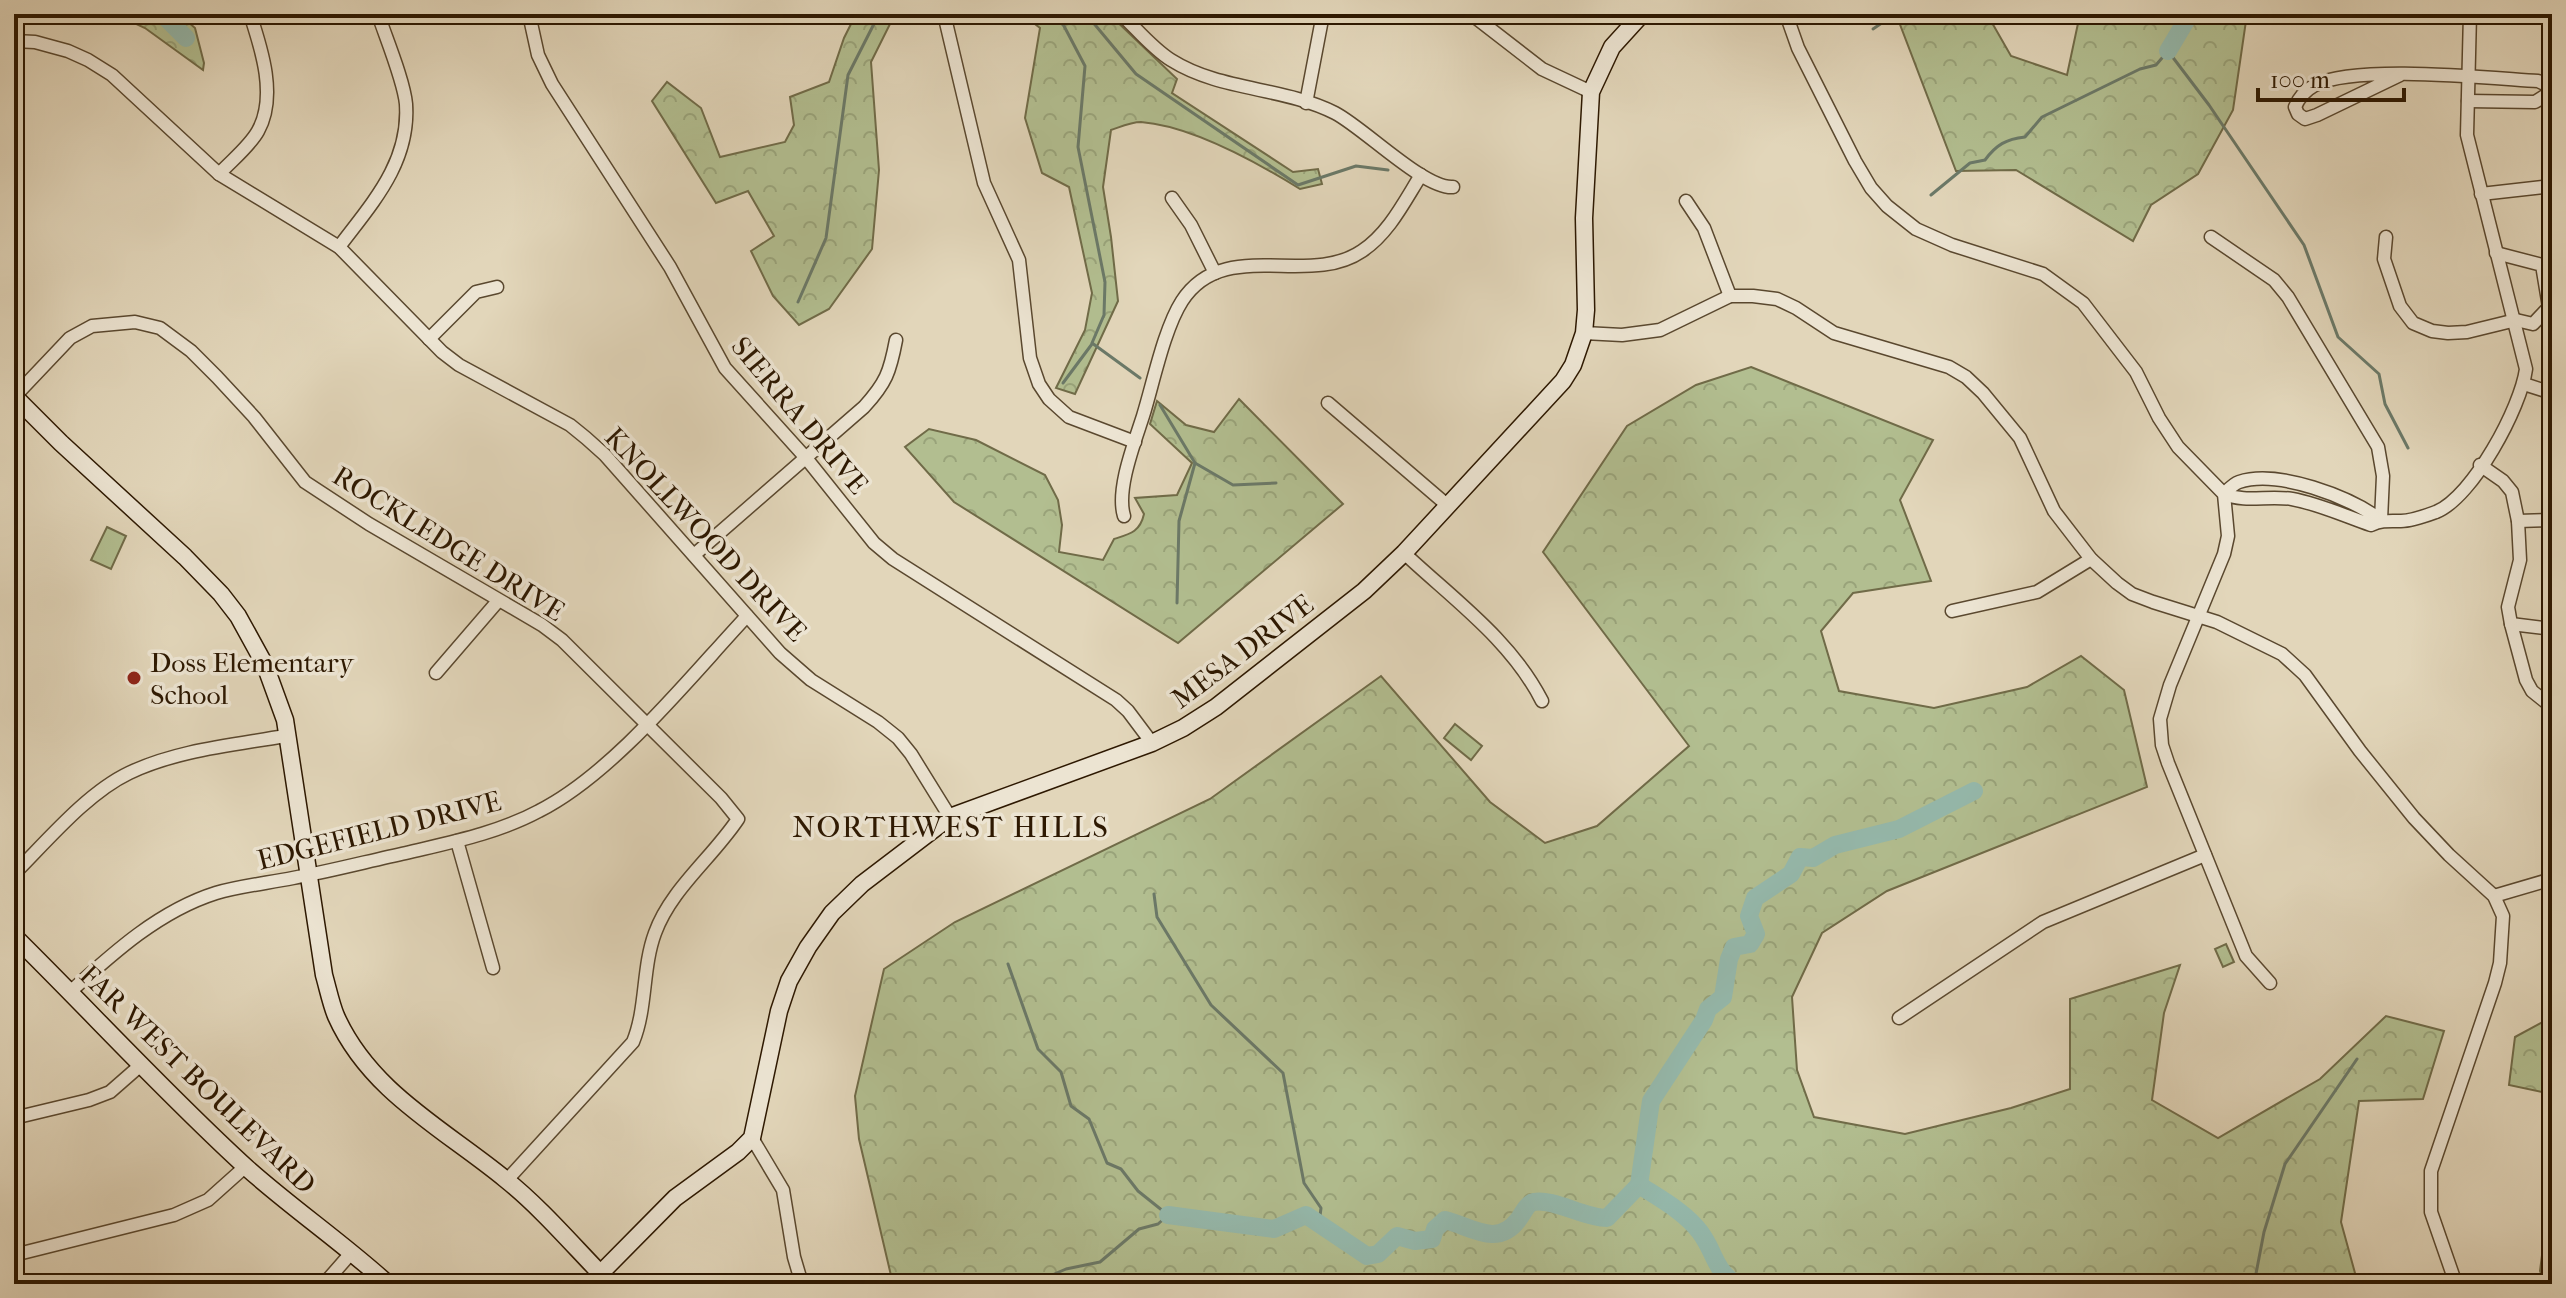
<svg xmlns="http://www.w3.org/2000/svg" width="2566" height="1298" font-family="'IM FELL French Canon',serif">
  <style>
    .forest { fill: url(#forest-crowns); stroke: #706b48; stroke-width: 2 }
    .pitch { fill: #b2be90; stroke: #706b48; stroke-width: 2 }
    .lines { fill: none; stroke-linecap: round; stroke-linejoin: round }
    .stream { stroke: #6b7968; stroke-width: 3 }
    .river { stroke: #95b9ac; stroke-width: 18 }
    .street-casing { stroke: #5a482f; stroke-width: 15 }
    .secondary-casing { stroke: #2d1801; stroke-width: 19 }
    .street { stroke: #ece4d2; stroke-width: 12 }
    .secondary { stroke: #ece4d2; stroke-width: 16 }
    .poi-dot { fill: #8f2418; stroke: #ece4d2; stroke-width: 3 }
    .labels { text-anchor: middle; stroke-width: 7; stroke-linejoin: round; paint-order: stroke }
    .street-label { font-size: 28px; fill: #2d1801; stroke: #ece4d2 }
    .poi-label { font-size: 28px; fill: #2d1801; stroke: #ece4d2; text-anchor: start }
    .neighbourhood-label { font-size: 30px; letter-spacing: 2px; fill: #2d1801; stroke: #ece4d2 }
  </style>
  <defs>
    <pattern id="forest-crowns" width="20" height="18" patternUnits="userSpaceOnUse" patternTransform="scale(2)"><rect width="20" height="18" fill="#b2be90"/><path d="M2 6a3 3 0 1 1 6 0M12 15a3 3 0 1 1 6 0" fill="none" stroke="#99a37a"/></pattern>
  </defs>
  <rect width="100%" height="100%" fill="#e2d6ba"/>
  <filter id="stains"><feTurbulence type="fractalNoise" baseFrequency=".0025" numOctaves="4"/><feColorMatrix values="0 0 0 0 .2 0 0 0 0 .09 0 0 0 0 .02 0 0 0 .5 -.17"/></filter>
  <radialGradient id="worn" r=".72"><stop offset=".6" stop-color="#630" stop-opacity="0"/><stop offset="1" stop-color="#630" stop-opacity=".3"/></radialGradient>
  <g class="forest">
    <polygon points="115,14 179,14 195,28 204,63 203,70 145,28"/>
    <polygon points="856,14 895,14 871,62 879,170 872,249 829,309 799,325 773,296 751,251 774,236 748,191 716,203 652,101 667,82 701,108 720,157 785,142 794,125 790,97 829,82 844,38"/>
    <path d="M 1022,14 L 1109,14 L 1177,79 L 1172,93 L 1293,172 L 1318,169 L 1322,184 L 1300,189 C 1258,163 1191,126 1141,122 C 1131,122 1120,127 1111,130 L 1103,187 L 1111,237 L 1118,301 L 1075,394 L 1056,388 L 1085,330 L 1092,293 L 1069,187 L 1042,173 L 1025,118 L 1040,28 Z"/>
    <polygon points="1894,14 1987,14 2011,56 2067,75 2080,14 2247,14 2233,110 2198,174 2151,205 2133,241 2016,170 1956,171 1899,22"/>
    <polygon points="1751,367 1933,440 1900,500 1931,581 1853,593 1821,631 1839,691 1934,708 2027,687 2081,656 2124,690 2147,787 1887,891 1822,933 1792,997 1797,1070 1814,1117 1905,1134 2011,1108 2070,1089 2070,999 2180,965 2164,1013 2152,1100 2218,1138 2320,1079 2386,1016 2444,1031 2423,1099 2359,1101 2341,1222 2358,1284 893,1284 859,1139 855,1096 884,969 955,922 1210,799 1381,676 1490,802 1545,843 1597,826 1689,746 1543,552 1627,426 1696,385"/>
    <path d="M 1239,399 L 1343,504 L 1178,643 L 954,502 L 905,447 L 929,429 L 976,440 L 1045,475 L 1058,500 L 1062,525 L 1059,552 L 1103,560 L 1114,539 C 1130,534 1140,532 1144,514 L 1135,498 L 1177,495 L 1192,463 L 1150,424 L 1157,401 L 1186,425 L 1214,432 Z"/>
    <polygon points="2552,1017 2552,1094 2509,1085 2515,1037"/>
    <polygon points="2552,1177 2552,1284 2545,1284 2540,1271"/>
  </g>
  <g class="pitch">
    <polygon points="107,527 126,536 111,569 91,560"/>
    <polygon points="1455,724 1482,746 1471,760 1444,738"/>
    <polygon points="2226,944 2234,962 2223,967 2215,949"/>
  </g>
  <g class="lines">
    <g class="stream">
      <polyline points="1053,14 1064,26 1085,66 1078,147 1105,282 1104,315 1092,343 1140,378"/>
      <polyline points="1086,14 1136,74 1298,185 1356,166 1388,170"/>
      <polyline points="1873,29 1895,14"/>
      <path d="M 1931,195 L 1970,163 L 1985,160 C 1996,145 2006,139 2025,137 L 2042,117 L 2140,69 L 2156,65 L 2168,51 L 2209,105 L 2304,245 L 2338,337 L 2379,374 L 2385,404 L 2408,448"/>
      <polyline points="798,302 826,238 848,75 879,14"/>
      <polyline points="1063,383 1092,344"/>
      <polyline points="1160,405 1195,463 1179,521 1177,603"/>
      <polyline points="1195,463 1233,485 1276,483"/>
      <polyline points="1154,894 1157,917 1211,1005 1283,1073 1304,1183 1321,1208 1319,1224"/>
      <polyline points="1008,964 1038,1049 1061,1072 1071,1106 1089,1119 1107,1163 1121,1169 1138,1191 1168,1215 1158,1224 1139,1229 1100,1262 1066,1269 1032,1284"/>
      <polyline points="2254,1284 2264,1232 2285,1164 2357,1059"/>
    </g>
    <g class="river">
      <polyline points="162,14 186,38"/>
      <polyline points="2168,51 2190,14"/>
      <polyline points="1639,1185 1651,1101 1704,1020 1708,1009 1723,997 1729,959 1734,947 1750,944 1756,934 1749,916 1755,898 1791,874 1800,857 1813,858 1835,845 1899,829 1974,791"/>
      <path d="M 1168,1215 L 1274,1229 L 1306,1215 L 1367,1256 L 1378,1254 L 1397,1236 L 1415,1241 L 1432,1239 L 1435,1229 L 1445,1220 C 1470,1226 1497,1248 1518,1220 C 1522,1215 1527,1203 1534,1202 C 1552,1198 1585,1218 1607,1218 L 1639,1185 C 1659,1198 1685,1212 1700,1232 C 1715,1252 1713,1267 1735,1284"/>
    </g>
    <defs>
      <g id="street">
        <polyline points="529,14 538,55 552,84 670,267 725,368 806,458 874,543 893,559 1116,700 1128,711 1152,743"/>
        <polyline points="944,14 984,183 1019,260 1030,358 1039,384 1049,399 1069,417 1135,442"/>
        <path d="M 1121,14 C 1137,29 1152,48 1171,60 C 1220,91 1284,87 1335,113 C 1364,128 1424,189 1453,187"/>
        <polyline points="1471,14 1542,69 1591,92"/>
        <polyline points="1786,14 1798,48 1855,161 1871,188 1887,206 1916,229 1952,245 2043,274 2083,303 2136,372 2159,418 2178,447 2224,494 2228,536 2224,554 2170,685 2160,719 2162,745 2168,763 2246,956 2270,983"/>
        <polyline points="14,41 35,42 68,51 88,60 112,75 219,174 339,247 442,352 459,365 570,425 586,438 605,455 780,653 811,680 878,722 898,738 911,754 950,817"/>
        <path d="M 2400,75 L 2317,115 L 2305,119 L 2298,114 L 2295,107 C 2299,97 2306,90 2315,85 C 2356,64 2489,78 2538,81 L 2549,86 L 2551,92 L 2535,102 L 2468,101"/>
        <polyline points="1306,103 1323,14"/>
        <path d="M 219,174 C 232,160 249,147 258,131 C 277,97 262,50 250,14"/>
        <polyline points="2481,194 2552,186"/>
        <polyline points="1172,198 1191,225 1215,273"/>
        <polyline points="1686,201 1704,228 1730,296"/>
        <polyline points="2211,237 2274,280 2288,297 2378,447 2383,476 2381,520"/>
        <polyline points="2386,237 2384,259 2400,306 2413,323 2432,331 2448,333 2467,332 2516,320 2533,324 2549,307 2542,265 2496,253"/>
        <path d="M 339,247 C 372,203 410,163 406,104 C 404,81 386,38 378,14"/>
        <polyline points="1584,333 1622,335 1660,330 1730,296 1753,296 1777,299 1796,308 1834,333 1949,367 1966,377 1983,393 2020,438 2054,511 2091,559 2117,583 2132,594 2153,602 2217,622 2282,654 2305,675 2360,751 2414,818 2449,855 2494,896 2503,916 2500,963 2495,983 2431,1171 2431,1212 2456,1284"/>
        <polyline points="429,339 476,292 497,287"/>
        <polyline points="2550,366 2552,367"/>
        <polyline points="2524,384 2552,393"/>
        <path d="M 15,396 L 70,338 L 92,326 L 135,322 L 160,328 L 191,351 L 217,377 L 254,417 L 305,482 L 369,524 L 542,625 L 562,640 L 721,798 L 738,819 C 712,858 671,889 655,933 C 642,968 647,1008 633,1042 L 507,1180"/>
        <polyline points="1328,403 1447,505"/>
        <polyline points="2480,465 2503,481 2512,492 2518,521 2520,560 2508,607 2511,624 2526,680 2532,691 2552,707"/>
        <path d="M 1124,516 C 1116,490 1134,444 1143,416 C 1153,384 1164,329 1182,301 C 1224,236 1308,288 1362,251 C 1389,233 1404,202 1421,175"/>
        <path d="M 2381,520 C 2350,497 2278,469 2239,482 C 2233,484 2228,490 2224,494 C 2246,503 2268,495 2292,499 C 2319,504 2345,516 2371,525 C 2382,520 2388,521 2401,521 C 2412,521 2425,516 2436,512 C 2473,497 2521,407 2526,369 L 2467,135 L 2470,14"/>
        <polyline points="2518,521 2552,520"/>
        <path d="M 1404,553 C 1453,599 1511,640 1542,701"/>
        <path d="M 694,555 L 864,407 C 886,383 890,372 896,340"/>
        <polyline points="1952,611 2037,592 2091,559"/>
        <polyline points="2511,624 2552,629"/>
        <polyline points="436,673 498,601"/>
        <polyline points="457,841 493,968"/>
        <path d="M 14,874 C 47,841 87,793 129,773 C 177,750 234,745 285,736"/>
        <polyline points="2494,896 2552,879"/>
        <path d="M 70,992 C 113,953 159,911 216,893 C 240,886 268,883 293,878 C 331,871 369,861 406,853 C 452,842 498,833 539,811 C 614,773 689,678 747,616"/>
        <polyline points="1899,1018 2043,922 2205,855"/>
        <polyline points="14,1118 89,1100 110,1092 142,1064"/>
        <polyline points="752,1138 783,1190 794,1257 802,1284"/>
        <polyline points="14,1255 174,1215 208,1200 246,1166"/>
        <polyline points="324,1284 352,1252"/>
      </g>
      <g id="secondary">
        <path d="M 14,396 L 61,443 L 185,557 L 221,594 L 238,616 L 265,665 L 285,720 L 324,975 C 328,989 331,1004 336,1016 C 370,1092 444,1129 505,1179 C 539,1206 570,1242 600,1273"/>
        <path d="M 14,936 C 92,1013 166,1094 247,1168 C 293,1209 343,1243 388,1284"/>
        <polyline points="590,1284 675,1198 738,1152 752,1138 779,1011 789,981 808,947 832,913 862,884 950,817 1152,743 1183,728 1216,707 1364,591 1404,553 1563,381 1573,365 1584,333 1586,310 1584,218 1591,92 1612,47 1642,14"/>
      </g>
    </defs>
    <use href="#street" class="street-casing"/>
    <use href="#secondary" class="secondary-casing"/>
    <use href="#street" class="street"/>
    <use href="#secondary" class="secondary"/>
  </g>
  <circle class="poi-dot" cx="134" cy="678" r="8"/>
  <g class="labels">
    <g class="street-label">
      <text transform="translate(800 415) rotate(50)" y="10">SIERRA DRIVE</text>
      <text transform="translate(706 534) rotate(47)" y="10">KNOLLWOOD DRIVE</text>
      <text transform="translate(449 543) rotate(32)" y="10">ROCKLEDGE DRIVE</text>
      <text transform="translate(1242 651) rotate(-37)" y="10">MESA DRIVE</text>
      <text transform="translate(379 830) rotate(-14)" y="10">EDGEFIELD DRIVE</text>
      <text transform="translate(198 1079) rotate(44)" y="10">FAR WEST BOULEVARD</text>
    </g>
    <g class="poi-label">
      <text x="150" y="672">Doss Elementary<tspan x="150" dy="32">School</tspan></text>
    </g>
    <g class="neighbourhood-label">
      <text x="951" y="837">NORTHWEST HILLS</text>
    </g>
  </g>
  <rect width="2566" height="1298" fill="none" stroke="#e2d6ba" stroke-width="48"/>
  <rect x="16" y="16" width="2534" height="1266" fill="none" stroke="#2d1801" stroke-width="4"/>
  <rect x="24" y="24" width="2518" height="1250" fill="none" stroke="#2d1801" stroke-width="2"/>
  <path d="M2258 88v12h146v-12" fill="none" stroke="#2d1801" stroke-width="4"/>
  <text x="2270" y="88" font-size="24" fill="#2d1801" stroke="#ece4d2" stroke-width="6" paint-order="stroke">100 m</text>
  <rect width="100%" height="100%" filter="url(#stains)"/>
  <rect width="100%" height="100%" fill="url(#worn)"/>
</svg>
